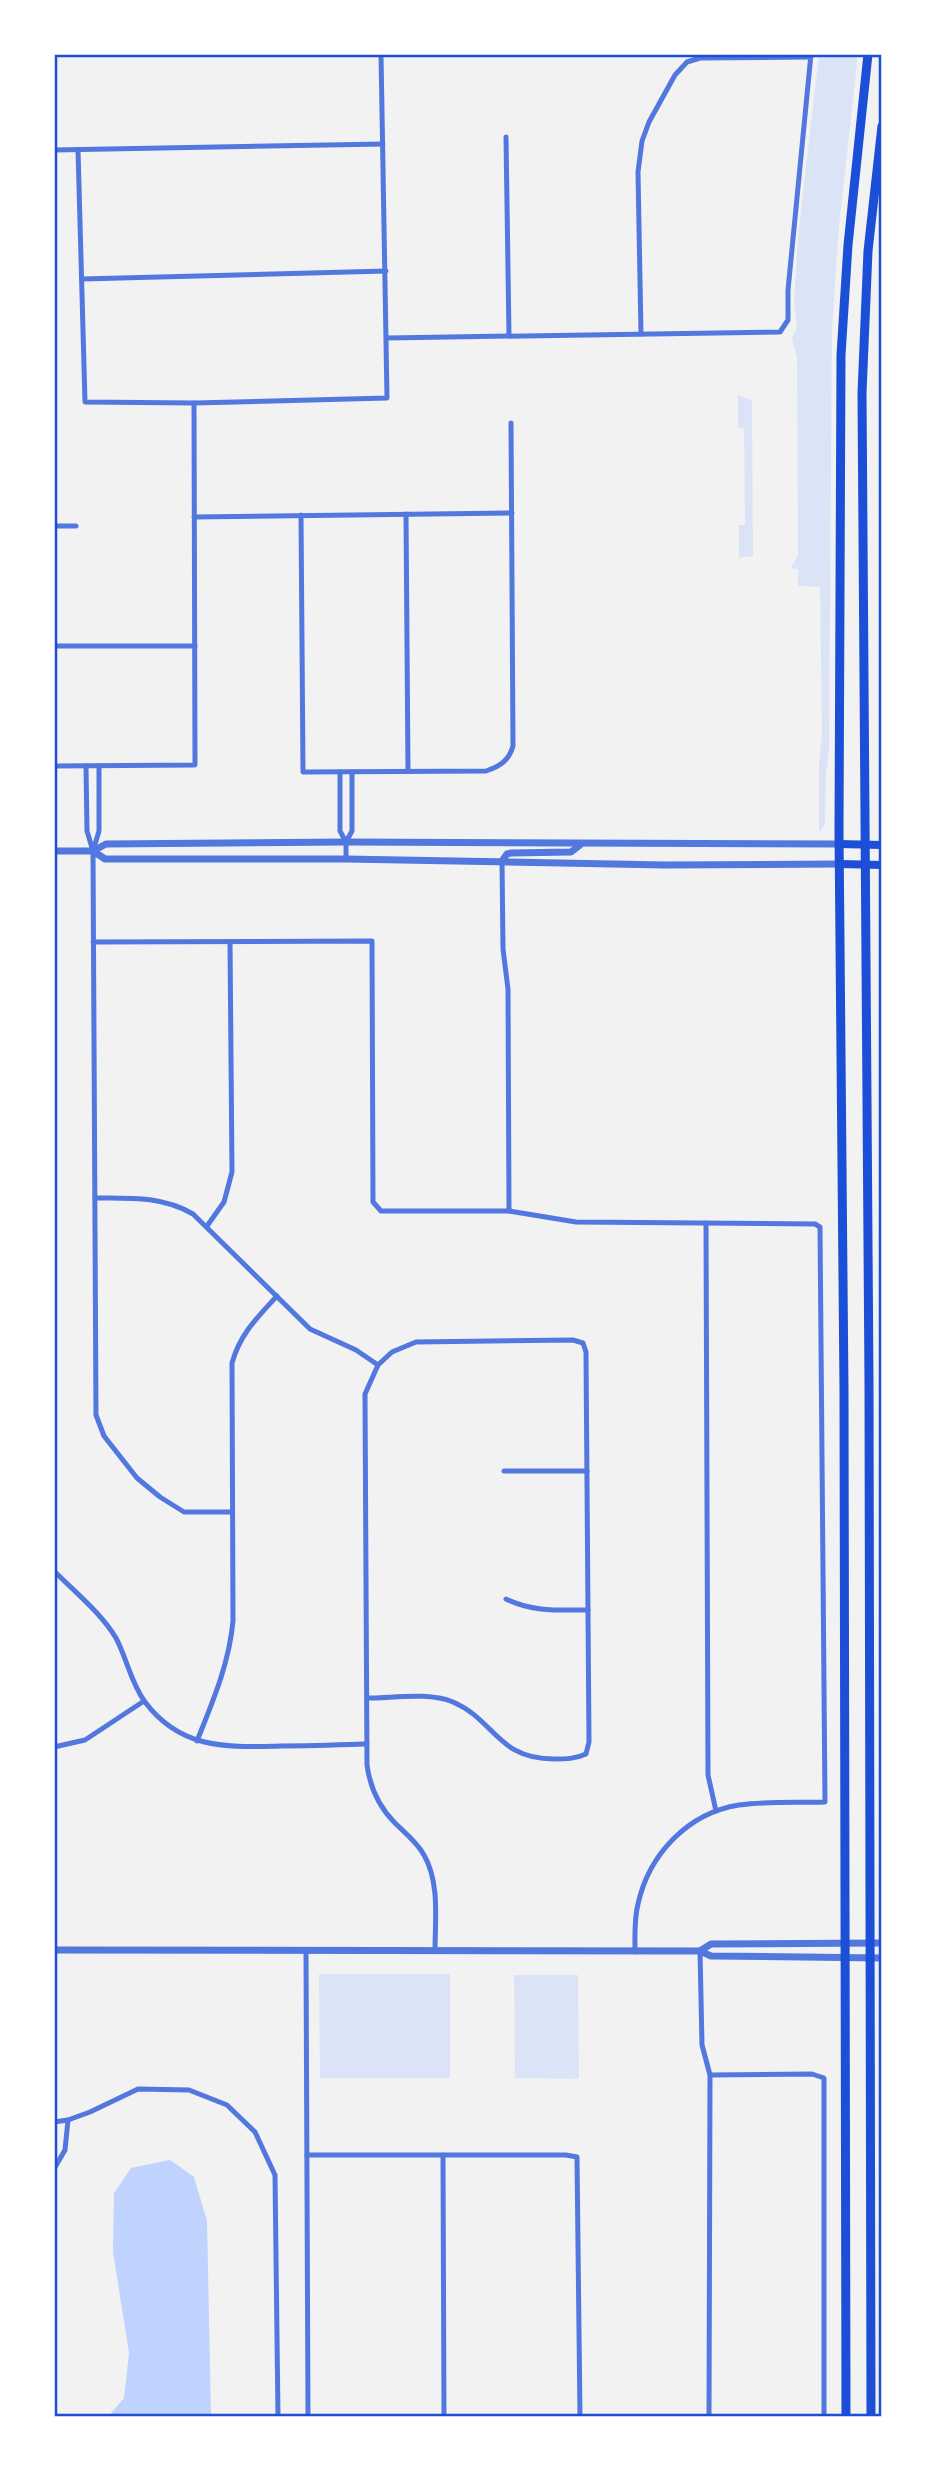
<svg xmlns="http://www.w3.org/2000/svg" width="936" height="2471" font-family="'DM Sans',sans-serif">
  <style>
    .green { fill: #dbe4f7 }
    .water { fill: #bfd3fe }
    .lines { fill: none; stroke-linecap: round; stroke-linejoin: round }
    .minor { stroke: #5277de; stroke-width: 5 }
    .tertiary { stroke: #5277de; stroke-width: 7 }
    .secondary { stroke: #1d4ed8; stroke-width: 8 }
    .primary { stroke: #1d4ed8; stroke-width: 9 }
    .neatline { fill: none; stroke: #1d4ed8; stroke-width: 2.5 }
  </style>
  <rect width="100%" height="100%" fill="#f2f2f2"/>
  <g class="green">
    <polygon points="819,54 858,54 839,226 832,329 829,750 826,774 825,824 819,833 819,764 822,735 820,587 798,586 798,569 791,568 798,555 797,358 792,338 797,328 794,301 798,237"/>
    <polygon points="738,395 752,400 753,556 739,558 739,525 745,525 744,428 738,428"/>
    <polygon points="319,1974 450,1974 450,2078 320,2078"/>
    <polygon points="514,1975 578,1975 579,2079 515,2078"/>
  </g>
  <polygon class="water" points="170,2160 194,2177 207,2221 211,2415 108,2417 124,2398 129,2353 113,2252 114,2193 131,2168"/>
  <g class="lines">
    <g class="minor">
      <polyline points="506,137 509,336"/>
      <polyline points="54,150 383,144"/>
      <polyline points="78,150 85,402 194,403 387,398 381,54"/>
      <polyline points="82,279 386,271"/>
      <polyline points="641,334 638,172 642,141 649,122 675,75 687,62 700,58 811,57"/>
      <polyline points="387,338 780,332 788,320 788,290 811,54"/>
      <polyline points="406,514 408,771"/>
      <path d="M 301,515 L 303,772 L 486,771 C 501,766 509,760 513,746 L 511,423"/>
      <polyline points="194,517 512,513"/>
      <polyline points="54,526 76,526"/>
      <polyline points="54,646 195,646"/>
      <polyline points="54,766 195,765 194,403"/>
      <polyline points="86,766 87,831 93,851"/>
      <polyline points="99,766 99,831 93,851 96,1415 104,1436 137,1478 160,1497 184,1512 232,1512"/>
      <polyline points="340,772 340,831 346,842 346,859"/>
      <polyline points="346,842 352,831 352,772"/>
      <polyline points="502,861 503,949 508,989 509,1211"/>
      <path d="M 93,942 L 372,941 L 373,1202 L 381,1211 L 509,1211 L 576,1222 L 815,1224 L 820,1227 L 825,1802 C 797,1803 767,1801 739,1805 C 688,1813 649,1854 638,1904 C 634,1919 635,1936 635,1952"/>
      <path d="M 95,1198 C 130,1198 162,1196 193,1214 L 310,1329 L 356,1350 L 378,1365"/>
      <polyline points="706,1223 708,1775 716,1811"/>
      <polyline points="207,1226 224,1202 232,1172 230,942"/>
      <polyline points="504,1471 587,1471"/>
      <path d="M 54,1571 C 75,1592 101,1613 116,1638 C 127,1659 131,1683 145,1702 C 181,1750 227,1747 281,1746 C 310,1746 338,1745 367,1744"/>
      <path d="M 506,1599 C 533,1612 558,1610 588,1610"/>
      <path d="M 367,1698 C 394,1698 428,1692 453,1702 C 495,1720 497,1759 554,1759 C 566,1759 575,1759 586,1754 L 589,1742 L 586,1352 L 583,1343 L 573,1340 L 416,1342 L 392,1352 L 378,1365 L 365,1394 L 367,1765 C 370,1787 379,1807 395,1823 C 405,1833 417,1842 424,1855 C 440,1883 435,1920 435,1951"/>
      <path d="M 197,1741 C 213,1701 229,1664 233,1621 L 232,1363 C 240,1334 257,1318 277,1296"/>
      <polyline points="54,1747 85,1740 144,1701"/>
      <polyline points="306,1951 308,2417"/>
      <polyline points="700,1951 702,2045 710,2075 709,2417"/>
      <polyline points="710,2075 812,2074 824,2078 824,2417"/>
      <polyline points="54,2122 68,2120 90,2112 138,2089 189,2090 227,2105 255,2132 275,2175 278,2417"/>
      <polyline points="307,2155 566,2155 577,2157 580,2417"/>
      <polyline points="443,2155 444,2417"/>
      <polyline points="54,2169 65,2150 68,2120"/>
    </g>
    <g class="tertiary">
      <polyline points="54,851 93,851 106,844 346,842 839,844"/>
      <polyline points="93,851 105,859 346,859 665,865 840,864"/>
      <polyline points="502,861 507,854 511,853 571,852 580,845"/>
      <polyline points="54,1950 700,1951 711,1956 882,1958"/>
      <polyline points="700,1951 711,1944 882,1943"/>
    </g>
    <g class="secondary">
      <polyline points="839,844 882,845"/>
      <polyline points="840,864 882,865"/>
    </g>
    <g class="primary">
      <polyline points="846,2417 844,1390 839,831 841,355 848,245 868,54"/>
      <polyline points="871,2417 869,1384 862,393 868,251 882,126"/>
    </g>
  </g>
  <rect width="936" height="2471" fill="none" stroke="#ffffff" stroke-width="112"/>
  <rect x="56" y="56" width="824" height="2359" class="neatline"/>
</svg>
